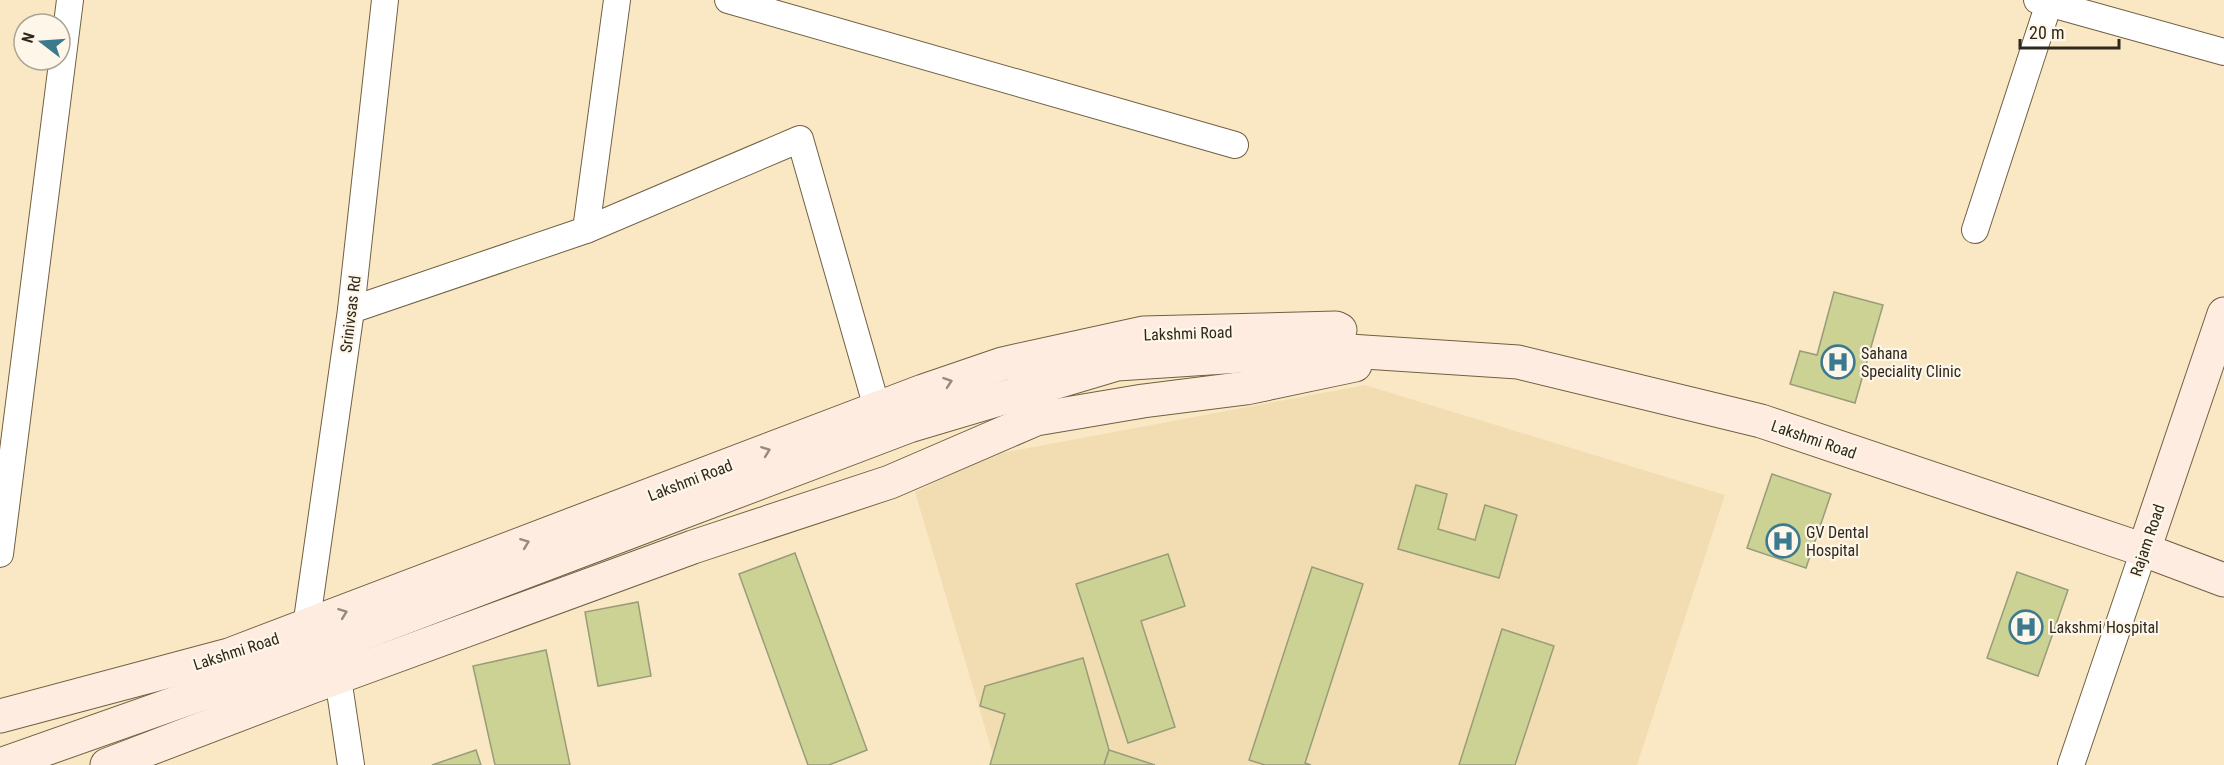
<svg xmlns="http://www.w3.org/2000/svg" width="2224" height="765" font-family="'Roboto Condensed',sans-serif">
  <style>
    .built { fill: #f2ddb3 }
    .building { fill: #ccd194; stroke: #999c79; stroke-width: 1.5 }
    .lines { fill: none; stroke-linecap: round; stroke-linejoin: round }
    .street-casing { stroke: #706042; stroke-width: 28 }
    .secondary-casing { stroke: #706042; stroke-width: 35 }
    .street { stroke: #fff; stroke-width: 26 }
    .secondary { stroke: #feece0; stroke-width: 33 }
    .oneway { stroke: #968a7e }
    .labels { text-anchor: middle; stroke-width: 4.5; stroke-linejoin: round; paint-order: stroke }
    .street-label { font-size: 16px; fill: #2f291c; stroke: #fdf6e9 }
    .poi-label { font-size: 16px; fill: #2f291c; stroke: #fdf6e9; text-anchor: start }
  </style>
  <rect width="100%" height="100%" fill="#fae8c5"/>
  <polygon class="built" points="1365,385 1725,495 1637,765 996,765 915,492 991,455"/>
  <g class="building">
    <polygon points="1834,292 1883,305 1855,403 1790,384 1800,351 1817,355"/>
    <polygon points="1772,474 1831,494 1806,568 1747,548"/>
    <polygon points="1416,485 1447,494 1438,529 1475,540 1485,505 1517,515 1499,578 1398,549"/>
    <polygon points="795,553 867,750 829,765 808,765 739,574"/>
    <polygon points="1168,554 1185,606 1141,621 1175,727 1128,743 1076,584"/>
    <polygon points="1312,567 1363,584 1305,763 1311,765 1265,765 1249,760"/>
    <polygon points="2017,572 2068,590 2038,676 1987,658"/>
    <polygon points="638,602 651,676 598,686 585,612"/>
    <polygon points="1502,629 1554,646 1515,765 1459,765"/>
    <polygon points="546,650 570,765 495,765 473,666"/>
    <polygon points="1083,658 1109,750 1104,765 990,765 1005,714 980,706 985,686"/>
    <polygon points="476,750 481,765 432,765"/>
    <polygon points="1109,750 1155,765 1104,765"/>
  </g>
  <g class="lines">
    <defs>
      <g id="street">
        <polyline points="728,0 1235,145"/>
        <polyline points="2037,0 2224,52"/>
        <polyline points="586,230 617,0"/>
        <polyline points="1975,230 2050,0"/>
        <polyline points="351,310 586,230 800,139 877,408"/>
        <polyline points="0,554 70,0"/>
        <polyline points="306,627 351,310 385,0"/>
        <polyline points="338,678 351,765"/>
        <polyline points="2071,765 2144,550"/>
      </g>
      <g id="secondary">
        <polyline points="2144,550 2224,314"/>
        <polyline points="0,716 229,655 923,391 1002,364 1143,333 1336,328 1340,330"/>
        <polyline points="0,765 224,686 909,426 1117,364 1334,350 1518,362 1761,421 2144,550 2224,580"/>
        <polyline points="107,765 311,687 693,547 890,482 1036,419 1143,401 1246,388 1355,365"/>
      </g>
    </defs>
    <use href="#street" class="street-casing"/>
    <use href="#secondary" class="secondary-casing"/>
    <use href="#street" class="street"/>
    <use href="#secondary" class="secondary"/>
  </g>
  <defs><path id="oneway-chevron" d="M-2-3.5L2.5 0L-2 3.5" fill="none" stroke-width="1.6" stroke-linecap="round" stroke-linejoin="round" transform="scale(1.5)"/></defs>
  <g class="oneway">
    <use href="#oneway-chevron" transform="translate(948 382) rotate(-19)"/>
    <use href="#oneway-chevron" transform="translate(766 451) rotate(-21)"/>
    <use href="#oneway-chevron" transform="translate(525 543) rotate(-21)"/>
    <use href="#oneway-chevron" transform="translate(343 613) rotate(-21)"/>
  </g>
  <defs>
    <symbol id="hospital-ring" viewBox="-11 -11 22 22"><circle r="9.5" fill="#fdf6e9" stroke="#3b798f" stroke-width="1.5"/><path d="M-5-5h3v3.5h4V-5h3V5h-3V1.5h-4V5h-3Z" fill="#3b798f"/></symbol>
  </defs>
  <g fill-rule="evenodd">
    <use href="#hospital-ring" x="1819" y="343" width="38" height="38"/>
    <use href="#hospital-ring" x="1764" y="522" width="38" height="38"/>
    <use href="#hospital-ring" x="2007" y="608" width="38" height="38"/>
  </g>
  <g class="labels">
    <g class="street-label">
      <text transform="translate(350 314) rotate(-83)" y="6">Srinivsas Rd</text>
      <text transform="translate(1188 333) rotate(-2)" y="6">Lakshmi Road</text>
      <text transform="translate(1814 439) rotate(19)" y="6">Lakshmi Road</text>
      <text transform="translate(690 480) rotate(-21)" y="6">Lakshmi Road</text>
      <text transform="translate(2147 540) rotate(-71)" y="6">Rajam Road</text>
      <text transform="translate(236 651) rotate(-18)" y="6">Lakshmi Road</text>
    </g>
    <g class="poi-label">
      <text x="1861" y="359">Sahana<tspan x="1861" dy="18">Speciality Clinic</tspan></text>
      <text x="1806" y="538">GV Dental<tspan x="1806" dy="18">Hospital</tspan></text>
      <text x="2049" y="633">Lakshmi Hospital</text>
    </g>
  </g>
  <g transform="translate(42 42) rotate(287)"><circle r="28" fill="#fdf6e9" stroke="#aba497" stroke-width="1.5"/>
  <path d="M0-4.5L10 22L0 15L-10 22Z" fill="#3b798f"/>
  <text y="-9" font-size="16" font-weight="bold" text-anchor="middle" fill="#2f291c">N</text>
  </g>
  <path d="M2020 39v9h99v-9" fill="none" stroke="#2f291c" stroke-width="3"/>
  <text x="2029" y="39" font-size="18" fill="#2f291c" stroke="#fdf6e9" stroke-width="4.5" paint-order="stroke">20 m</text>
</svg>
